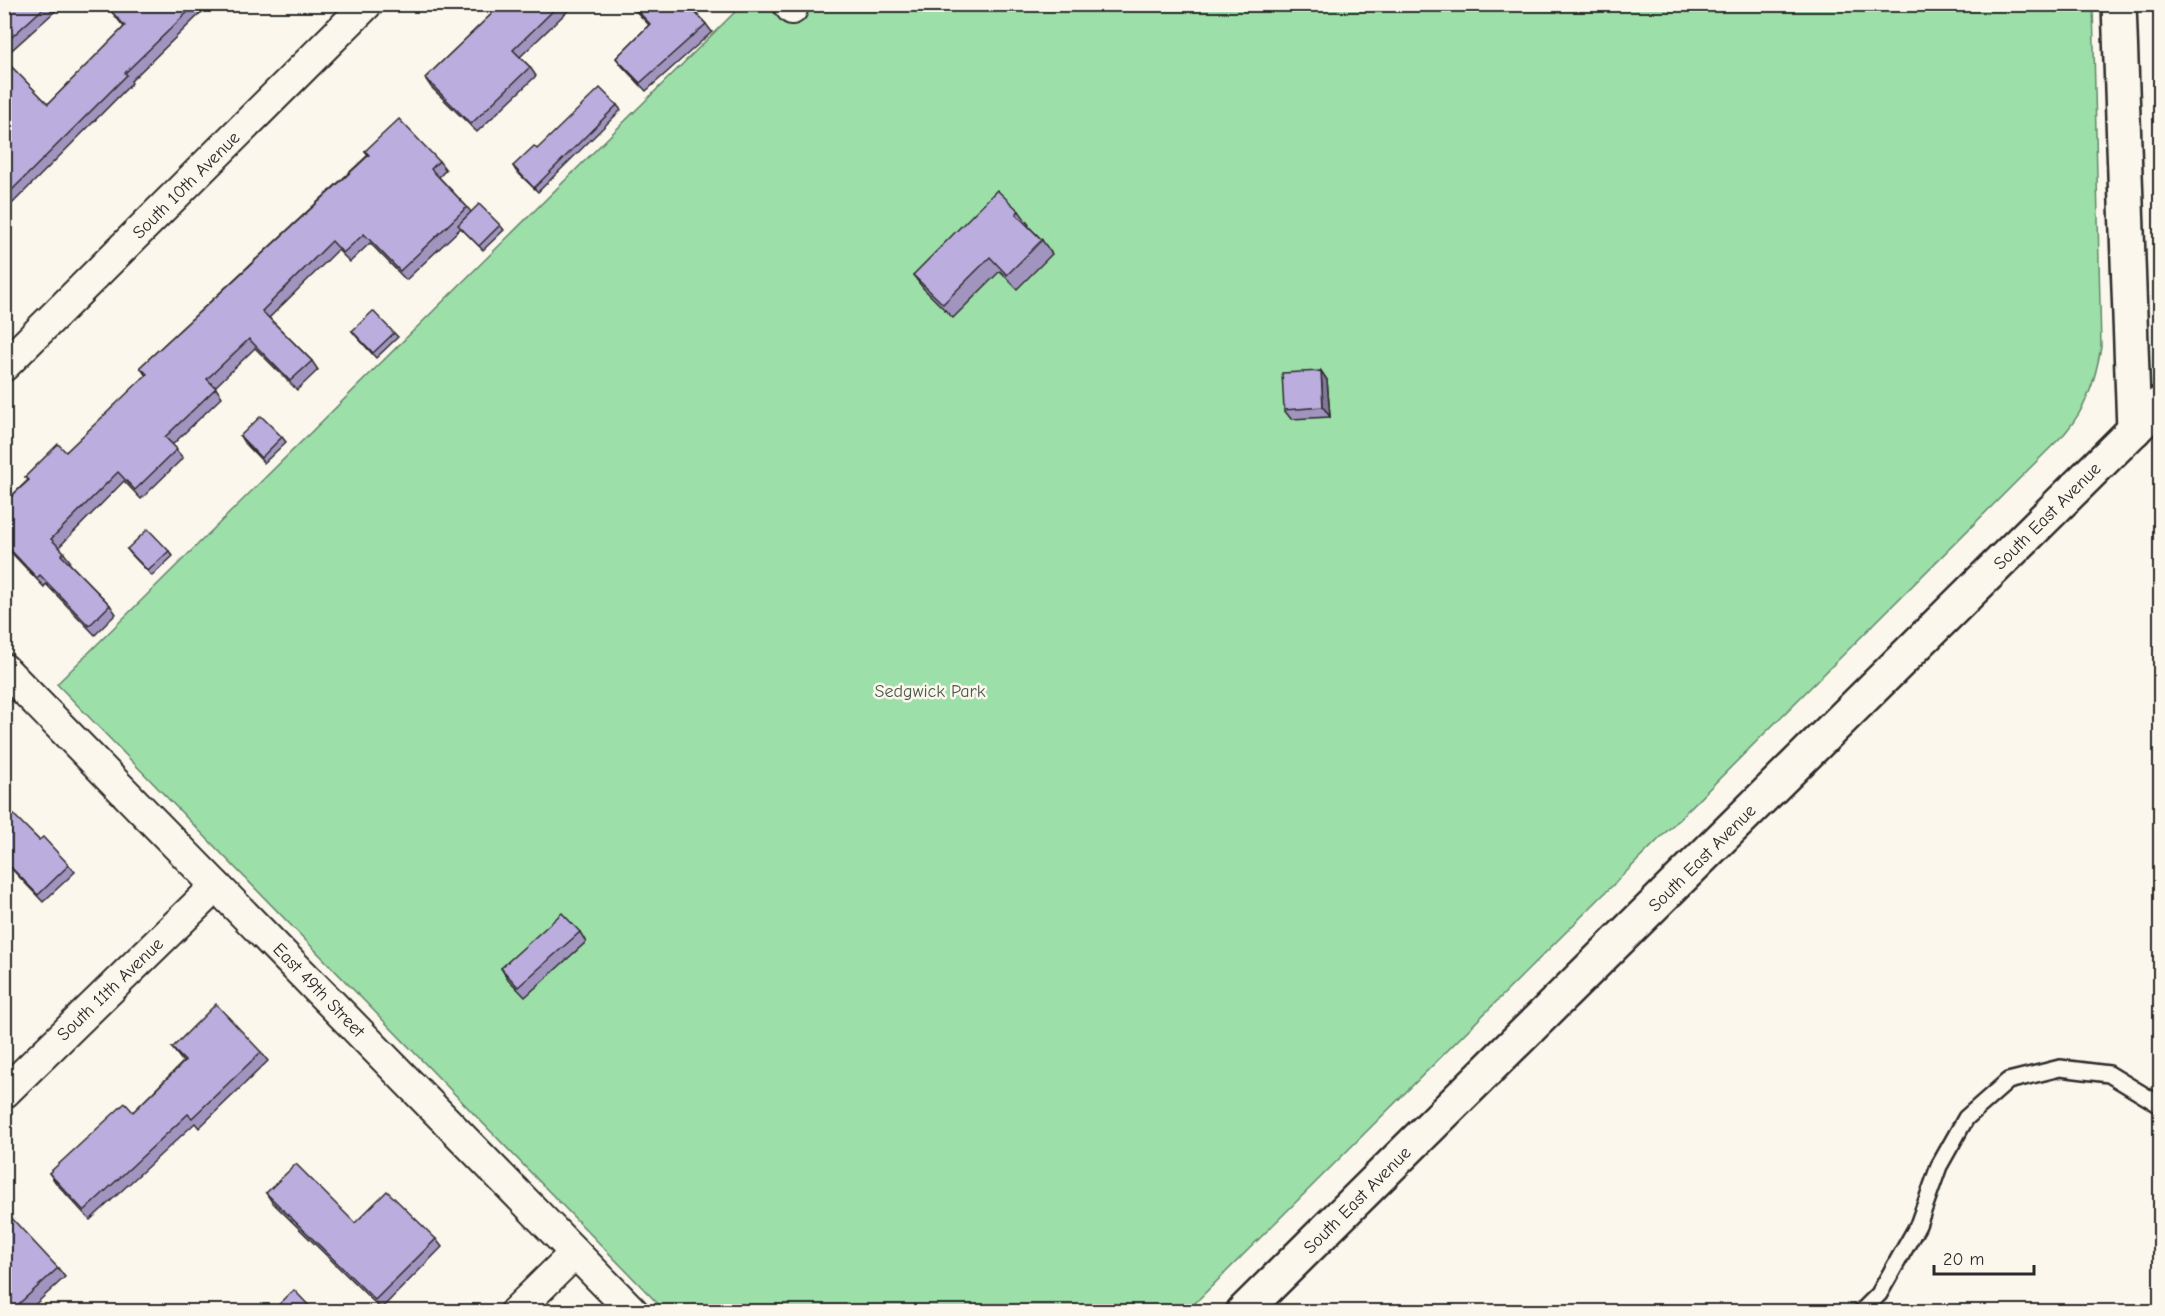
<svg xmlns="http://www.w3.org/2000/svg" width="2165" height="1316" font-family="'Comic Neue',sans-serif">
  <style>
    .green { fill: #9ddfa9; stroke: #64856a; stroke-width: 1.5 }
    .lines { fill: none; stroke-linecap: round; stroke-linejoin: round }
    .lane-casing { stroke: #2b2b2b; stroke-width: 20 }
    .street-casing { stroke: #2b2b2b; stroke-width: 34 }
    .secondary-casing { stroke: #2b2b2b; stroke-width: 38 }
    .lane { stroke: #fbf7ec; stroke-width: 15 }
    .street { stroke: #fbf7ec; stroke-width: 30 }
    .secondary { stroke: #fbf7ec; stroke-width: 33 }
    .wall { fill: #a195bf; stroke: #2b2b2b; stroke-width: 1.5 }
    .shaded-wall { fill: #83799b; stroke: #2b2b2b; stroke-width: 1.5 }
    .building { fill: #bbadde; stroke: #2b2b2b; stroke-width: 1.5 }
    .labels { text-anchor: middle; stroke-width: 5; stroke-linejoin: round; paint-order: stroke }
    .street-label { font-size: 18px; fill: #2b2b2b; stroke: #fbf7ec }
    .park-label { font-size: 18px; fill: #48584a; stroke: #fbf7ec }
  </style>
  <rect width="100%" height="100%" fill="#fbf7ec"/>
  <filter id="ink" filterUnits="userSpaceOnUse"><feTurbulence type="fractalNoise" baseFrequency=".0167" numOctaves="2"/><feDisplacementMap in="SourceGraphic" scale="12" xChannelSelector="R" yChannelSelector="G"/><feConvolveMatrix kernelMatrix="1 2 1 2 8 2 1 2 1" color-interpolation-filters="sRGB"/></filter>
  <g filter="url(#ink)">
    <path class="green" d="M 742,5 L 2093,5 L 2101,347 C 2095,381 2087,407 2065,433 L 1187,1311 L 665,1311 L 57,684 Z"/>
    <g class="lines">
      <defs>
        <polyline id="lane" points="1861,1312 1879,1294 1918,1225 1939,1166 1966,1118 2008,1081 2060,1068 2109,1074 2160,1105"/>
        <g id="street">
          <polyline points="788,4 792,9"/>
          <polyline points="4,366 367,4"/>
          <polyline points="4,669 633,1312"/>
          <polyline points="4,1093 216,886"/>
          <polyline points="515,1312 575,1253"/>
        </g>
        <g id="secondary">
          <polyline points="2119,4 2134,430"/>
          <polyline points="1243,1312 2160,404"/>
        </g>
      </defs>
      <use href="#lane" class="lane-casing"/>
      <use href="#street" class="street-casing"/>
      <use href="#secondary" class="secondary-casing"/>
      <use href="#lane" class="lane"/>
      <use href="#street" class="street"/>
      <use href="#secondary" class="secondary"/>
    </g>
    <g class="wall">
      <polygon points="4,4 63,4 4,57"/>
      <polygon points="118,4 210,4 131,81 132,83 4,212 4,59 48,104 124,27 111,11"/>
      <polygon points="502,4 575,4 520,57 530,67 536,76 477,132 431,87 425,78"/>
      <polygon points="629,4 687,4 706,24 712,32 646,91 622,66 616,58 649,25"/>
      <polygon points="617,105 621,110 538,192 516,171 513,166"/>
      <polygon points="365,151 439,161 446,170 439,177 467,207 471,212 500,225 504,230 483,250 461,228 406,280 370,243 350,262 338,250 269,318 312,361 318,370 297,390 255,348 215,387 222,397 172,445 183,458 141,499 124,481 59,547 70,561 69,563 110,605 116,614 95,635 46,584 44,587 4,545 4,503 28,480 25,477 66,452 146,376 140,367 368,155"/>
      <polygon points="1019,211 1029,225 1028,226 1042,240 1052,254 1017,289 1000,271 953,318 923,288 913,275"/>
      <polygon points="352,331 394,333 398,337 376,358 356,336"/>
      <polygon points="1321,371 1327,380 1330,417 1291,419 1284,410"/>
      <polygon points="240,436 282,437 286,442 264,463 243,441"/>
      <polygon points="127,549 169,551 173,556 152,576 131,554"/>
      <polygon points="4,807 39,840 69,865 75,872 43,902 6,863 4,865"/>
      <polygon points="580,932 586,942 525,997 507,978 501,968"/>
      <polygon points="172,1048 261,1052 268,1061 199,1128 195,1123 90,1220 56,1183 49,1173 133,1112 183,1062"/>
      <polygon points="266,1193 355,1223 436,1239 442,1247 381,1309 272,1202"/>
      <polygon points="58,1268 65,1277 28,1311 4,1311"/>
    </g>
    <polygon class="shaded-wall" points="1321,371 1327,380 1330,417 1323,407"/>
    <g class="building">
      <polygon points="4,4 48,4 4,44"/>
      <polygon points="118,4 196,4 125,73 127,75 4,198 4,59 48,104 125,26 111,11"/>
      <polygon points="502,4 560,4 513,50 530,67 471,124 425,78"/>
      <polygon points="631,4 687,4 706,24 640,83 616,58 650,24"/>
      <polygon points="600,88 617,105 534,188 513,166 534,146 537,149"/>
      <polygon points="399,119 439,161 431,169 467,207 400,271 364,234 343,253 332,241 262,311 312,361 290,381 249,339 207,379 216,388 165,437 177,449 135,490 118,472 51,539 64,552 61,555 110,605 89,626 40,575 37,578 4,543 4,503 29,480 25,477 58,444 66,452 147,374 140,367 369,155 365,151"/>
      <polygon points="997,190 1019,211 1016,214 1042,240 1007,275 990,257 943,304 913,275"/>
      <polygon points="479,204 500,225 479,246 458,225"/>
      <polygon points="373,311 394,333 373,353 352,331"/>
      <polygon points="1321,371 1323,407 1284,410 1282,373"/>
      <polygon points="261,416 282,437 261,458 240,436"/>
      <polygon points="148,529 169,551 148,571 127,549"/>
      <polygon points="5,806 39,840 43,837 69,865 38,895 4,860"/>
      <polygon points="562,913 580,932 518,987 501,968"/>
      <polygon points="216,1004 261,1052 192,1118 188,1114 84,1211 49,1173 125,1103 133,1112 185,1061 172,1048"/>
      <polygon points="296,1164 355,1223 387,1191 436,1239 375,1300 266,1193"/>
      <polygon points="6,1212 58,1268 11,1311 4,1311 4,1213"/>
      <polygon points="294,1290 314,1311 272,1311"/>
    </g>
  </g>
  <g class="labels">
    <g class="street-label">
      <text transform="translate(186 185) rotate(-45)" y="6">South 10th Avenue</text>
      <text transform="translate(2047 516) rotate(-45)" y="6">South East Avenue</text>
      <text transform="translate(1702 858) rotate(-45)" y="6">South East Avenue</text>
      <text transform="translate(110 989) rotate(-44)" y="6">South 11th Avenue</text>
      <text transform="translate(319 990) rotate(46)" y="6">East 49th Street</text>
      <text transform="translate(1357 1200) rotate(-45)" y="6">South East Avenue</text>
    </g>
    <g class="park-label">
      <text x="930" y="697">Sedgwick Park</text>
    </g>
  </g>
  <rect width="2165" height="1316" fill="none" stroke="#fbf7ec" stroke-width="24"/>
  <rect x="12" y="12" width="2141" height="1292" fill="none" stroke="#2b2b2b" stroke-width="2" filter="url(#ink)"/>
  <path d="M1934 1265v9h100v-9" fill="none" stroke="#2b2b2b" stroke-width="3"/>
  <text x="1943" y="1265" font-size="18" fill="#2b2b2b" stroke="#fbf7ec" stroke-width="4.5" paint-order="stroke">20 m</text>
</svg>
